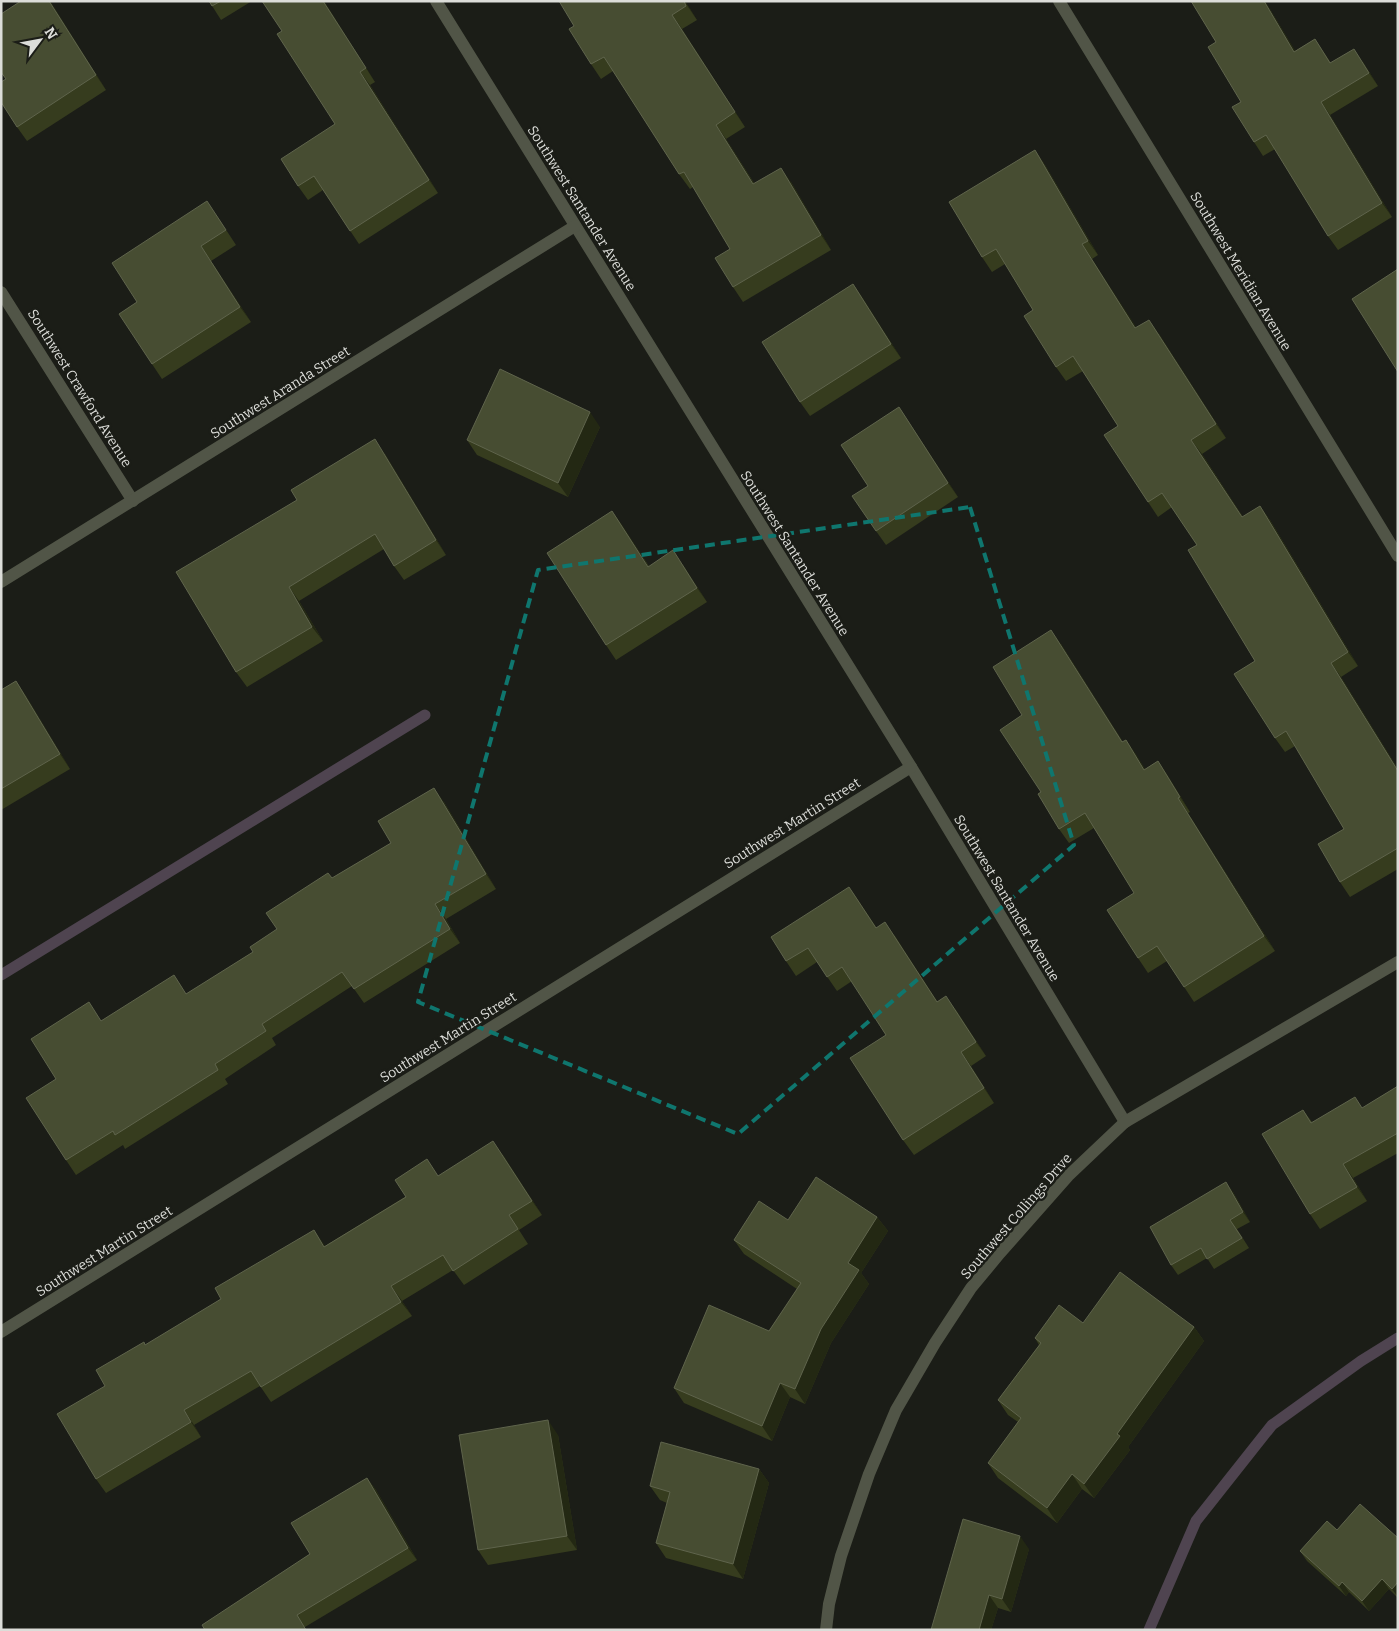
<svg xmlns="http://www.w3.org/2000/svg" width="1399" height="1631" font-family="Bitter,serif">
  <style>
    .lines { fill: none; stroke-linecap: round; stroke-linejoin: round }
    .stream { stroke: #4f4450; stroke-width: 11 }
    .street { stroke: #515547; stroke-width: 12 }
    .wall { fill: #363c1e }
    .shaded-wall { fill: #232813 }
    .building { fill: #474d32; stroke: #5f644c }
    .marked { fill: none; stroke: #0f766e; stroke-width: 4; stroke-dasharray: 10 6; stroke-linejoin: round }
    .labels { text-anchor: middle; stroke-width: 5; stroke-linejoin: round; paint-order: stroke }
    .street-label { font-size: 14px; fill: #dcddd9; stroke: #1b1d17 }
  </style>
  <rect width="100%" height="100%" fill="#1b1d17"/>
  <g class="lines">
    <g class="stream">
      <polyline points="1,975 425,715"/>
      <polyline points="1149,1630 1196,1521 1272,1425 1361,1361 1398,1338"/>
    </g>
    <g class="street">
      <polyline points="436,1 911,767 1125,1122"/>
      <polyline points="1059,1 1398,556"/>
      <polyline points="1,292 133,501"/>
      <polyline points="1,582 575,226"/>
      <polyline points="1,1332 911,767"/>
      <polyline points="826,1630 829,1604 841,1556 869,1474 896,1410 935,1343 971,1288 1000,1253 1068,1176 1125,1122 1398,962"/>
    </g>
  </g>
  <g class="wall">
    <polygon points="21,1 50,1 106,90 27,141 17,127 6,79"/>
    <polygon points="209,1 252,1 221,20"/>
    <polygon points="262,1 324,1 375,82 370,85 438,193 359,244 323,190 308,200 298,186 335,124 282,31"/>
    <polygon points="685,1 697,20 682,29 745,127 726,139 754,183 791,182 831,250 743,302 733,287 730,249 693,187 690,189 679,174 613,71 601,79 591,64 574,26"/>
    <polygon points="1191,1 1265,1 1295,51 1315,39 1331,63 1363,62 1378,86 1330,115 1392,217 1338,250 1328,236 1275,149 1263,156 1254,142 1241,102 1216,42"/>
    <polygon points="1035,150 1045,165 1098,255 1092,259 1136,328 1159,334 1226,438 1202,454 1243,517 1260,506 1270,520 1358,666 1341,677 1398,769 1398,869 1350,897 1340,882 1344,829 1295,746 1285,752 1275,738 1255,661 1197,545 1172,507 1158,517 1148,502 1118,426 1083,371 1066,381 1056,367 1033,310 1005,264 992,272 982,257"/>
    <polygon points="217,216 236,245 211,261 251,322 162,379 152,364 137,302"/>
    <polygon points="853,284 901,358 810,416 800,402"/>
    <polygon points="899,407 958,497 886,545 876,531 868,486"/>
    <polygon points="600,427 568,497 477,455 467,440"/>
    <polygon points="385,454 446,555 404,580 394,566 384,549 299,601 323,641 247,687 236,672 176,572"/>
    <polygon points="612,511 649,566 683,565 707,602 616,660 606,645"/>
    <polygon points="1061,644 1123,742 1126,740 1145,769 1158,761 1168,776 1190,812 1188,813 1275,951 1194,1002 1167,961 1148,973 1138,958 1134,893 1094,828 1069,843 1059,829 1041,792 1022,715"/>
    <polygon points="16,681 26,696 70,769 1,810 1,690"/>
    <polygon points="444,802 496,889 446,919 460,943 364,1003 352,986 272,1038 276,1045 225,1079 228,1084 125,1149 123,1145 76,1175 66,1160 56,1079 102,1020 187,994 253,952 332,878 391,843"/>
    <polygon points="849,887 876,927 895,936 937,1002 956,1010 986,1056 971,1066 994,1103 914,1155 903,1140 886,1035 852,981 837,991 817,962 796,976 786,961"/>
    <polygon points="1398,1086 1398,1153 1353,1178 1367,1201 1320,1229 1310,1214 1303,1110 1312,1122 1363,1108"/>
    <polygon points="503,1155 542,1215 519,1230 528,1244 464,1285 453,1270 402,1301 412,1316 271,1402 260,1386 194,1425 201,1437 106,1493 96,1479 105,1386 146,1345 325,1246 439,1176"/>
    <polygon points="1233,1192 1250,1222 1237,1229 1249,1248 1214,1269 1207,1258 1178,1275 1171,1265"/>
    <polygon points="877,1217 888,1231 861,1273 869,1284 831,1343 805,1404 790,1397 772,1441 684,1403 674,1388 769,1331 797,1289 744,1254 734,1240 788,1220"/>
    <polygon points="1083,1323 1194,1327 1204,1341 1128,1447 1130,1450 1094,1498 1082,1489 1057,1523 998,1478 988,1463 1018,1422 1008,1415 998,1400 1039,1345 1035,1338"/>
    <polygon points="558,1435 577,1550 488,1565 478,1550"/>
    <polygon points="759,1469 769,1483 743,1579 666,1558 656,1543 667,1503 660,1500 650,1486"/>
    <polygon points="367,1478 376,1490 417,1560 305,1627 205,1630 310,1554"/>
    <polygon points="1337,1530 1398,1538 1398,1598 1389,1589 1369,1611 1349,1592 1346,1596 1307,1561 1300,1551"/>
    <polygon points="1029,1549 1011,1612 998,1608 991,1630 931,1630"/>
  </g>
  <g class="shaded-wall">
    <polygon points="49,1 50,1 106,90 96,75"/>
    <polygon points="323,1 324,1 375,82 366,68"/>
    <polygon points="684,1 685,1 697,20"/>
    <polygon points="1264,1 1265,1 1304,65 1294,52"/>
    <polygon points="672,15 682,29 745,127 735,112"/>
    <polygon points="1354,49 1363,62 1378,86 1369,73"/>
    <polygon points="360,72 370,85 438,193 429,180"/>
    <polygon points="1321,102 1330,115 1392,217 1382,203"/>
    <polygon points="716,125 726,139 763,198 753,184"/>
    <polygon points="1035,150 1045,165 1098,255 1088,241"/>
    <polygon points="781,168 791,182 831,250 821,235"/>
    <polygon points="1082,244 1092,259 1146,342 1135,328"/>
    <polygon points="201,246 211,261 251,322 240,307"/>
    <polygon points="853,284 863,298 901,358 891,344"/>
    <polygon points="1149,320 1159,334 1226,438 1216,424"/>
    <polygon points="899,407 909,422 958,497 948,483"/>
    <polygon points="590,412 600,427 568,497 558,483"/>
    <polygon points="375,439 385,454 446,555 436,540"/>
    <polygon points="1191,440 1202,454 1252,531 1242,517"/>
    <polygon points="1260,506 1270,520 1358,666 1348,652"/>
    <polygon points="612,511 623,526 658,581 648,567"/>
    <polygon points="673,550 683,565 707,602 697,588"/>
    <polygon points="289,587 299,601 323,641 312,627"/>
    <polygon points="1051,630 1061,644 1132,757 1122,742"/>
    <polygon points="1331,663 1341,677 1398,769 1398,771"/>
    <polygon points="16,681 26,696 70,769 60,754"/>
    <polygon points="1126,740 1136,754 1154,784 1144,770"/>
    <polygon points="1158,761 1168,776 1190,812 1180,797"/>
    <polygon points="434,788 444,802 496,889 486,874"/>
    <polygon points="1178,798 1188,813 1275,951 1264,936"/>
    <polygon points="849,887 859,901 886,942 876,928"/>
    <polygon points="435,904 446,919 460,943 450,929"/>
    <polygon points="885,922 895,936 947,1016 937,1002"/>
    <polygon points="946,996 956,1010 986,1056 976,1042"/>
    <polygon points="961,1052 971,1066 994,1103 984,1088"/>
    <polygon points="493,1141 503,1155 542,1215 532,1201"/>
    <polygon points="1343,1164 1353,1178 1367,1201 1357,1187"/>
    <polygon points="1226,1182 1233,1192 1250,1222 1243,1212"/>
    <polygon points="877,1217 888,1231 861,1273 869,1284 831,1343 805,1404 795,1389 848,1263"/>
    <polygon points="314,1230 324,1244 334,1261 324,1247"/>
    <polygon points="391,1286 402,1301 412,1316 401,1302"/>
    <polygon points="1194,1327 1204,1341 1128,1447 1130,1450 1094,1498 1084,1484 1117,1434"/>
    <polygon points="780,1383 790,1397 772,1441 762,1426"/>
    <polygon points="184,1410 194,1425 201,1437 191,1422"/>
    <polygon points="548,1420 558,1435 577,1550 567,1536"/>
    <polygon points="759,1469 769,1483 743,1579 733,1564"/>
    <polygon points="1072,1474 1082,1489 1057,1523 1047,1508"/>
    <polygon points="367,1478 376,1490 417,1560 408,1548"/>
    <polygon points="1020,1536 1029,1549 1011,1612 1002,1599"/>
    <polygon points="1382,1579 1389,1589 1369,1611 1362,1601"/>
    <polygon points="1342,1582 1349,1592 1346,1596 1339,1586"/>
    <polygon points="1398,1582 1398,1597 1392,1589"/>
    <polygon points="989,1595 998,1608 991,1630 979,1630"/>
  </g>
  <g class="building">
    <polygon points="21,1 49,1 96,75 17,127 1,102 1,82 6,79 1,72 1,14"/>
    <polygon points="209,1 221,1 212,6"/>
    <polygon points="262,1 323,1 366,68 360,72 429,180 350,231 314,176 298,186 281,159 335,124 277,34 282,31"/>
    <polygon points="559,1 684,1 686,6 672,15 735,112 716,125 753,184 781,168 821,235 733,287 715,258 730,249 684,172 679,174 604,57 591,64 569,29 574,26"/>
    <polygon points="1191,1 1264,1 1294,52 1315,39 1330,63 1354,49 1369,73 1321,102 1382,203 1328,236 1266,135 1254,142 1232,107 1241,102 1208,47 1216,42"/>
    <polygon points="1035,150 1088,241 1082,244 1135,328 1149,320 1216,424 1191,440 1242,517 1260,506 1348,652 1331,663 1398,771 1398,848 1340,882 1318,844 1344,829 1286,731 1275,738 1234,674 1255,661 1188,550 1197,545 1162,493 1148,502 1104,435 1118,426 1073,356 1056,367 1024,316 1033,310 996,249 982,257 949,202"/>
    <polygon points="207,201 226,230 201,246 240,307 152,364 119,314 137,302 112,263"/>
    <polygon points="1398,269 1398,372 1352,299"/>
    <polygon points="853,284 891,344 800,402 762,342"/>
    <polygon points="500,369 590,412 558,483 467,440"/>
    <polygon points="899,407 948,483 876,531 852,496 868,486 841,445"/>
    <polygon points="375,439 436,540 394,566 375,534 289,587 312,627 236,672 176,572 297,500 291,490"/>
    <polygon points="612,511 648,567 673,550 697,588 606,645 547,553"/>
    <polygon points="1051,630 1122,742 1126,740 1144,770 1158,761 1180,797 1178,798 1264,936 1184,987 1157,946 1138,958 1107,910 1134,893 1085,813 1059,829 1038,794 1041,792 1000,730 1022,715 993,667"/>
    <polygon points="16,681 60,754 1,789 1,690"/>
    <polygon points="434,788 486,874 435,904 450,929 354,989 342,972 262,1024 266,1031 215,1064 218,1070 115,1135 113,1131 66,1160 26,1098 56,1079 31,1039 89,1002 101,1021 174,975 186,994 253,952 250,947 277,929 266,913 328,873 332,878 391,843 378,821"/>
    <polygon points="849,887 876,928 885,922 937,1002 946,996 976,1042 961,1052 984,1088 903,1140 850,1058 886,1035 842,967 827,977 808,948 786,961 771,937"/>
    <polygon points="1398,1086 1398,1133 1343,1164 1357,1187 1310,1214 1262,1134 1303,1110 1311,1123 1355,1097 1362,1108"/>
    <polygon points="493,1141 532,1201 509,1215 518,1229 453,1271 443,1255 391,1286 401,1302 261,1387 251,1371 184,1410 191,1422 96,1479 57,1414 105,1386 96,1370 144,1342 145,1345 221,1299 215,1288 314,1230 324,1247 406,1197 395,1180 427,1159 438,1176"/>
    <polygon points="816,1177 877,1217 848,1263 859,1270 821,1329 795,1389 780,1383 762,1426 674,1388 709,1305 769,1331 801,1283 734,1240 759,1201 788,1220"/>
    <polygon points="1226,1182 1243,1212 1230,1220 1242,1238 1207,1259 1201,1248 1171,1265 1150,1227"/>
    <polygon points="1120,1272 1194,1327 1117,1434 1120,1436 1084,1484 1072,1474 1047,1508 988,1463 1021,1418 998,1400 1041,1343 1035,1338 1059,1305 1083,1323"/>
    <polygon points="548,1420 567,1536 478,1550 459,1435"/>
    <polygon points="661,1442 759,1469 733,1564 656,1543 670,1492 650,1486"/>
    <polygon points="367,1478 408,1548 297,1615 306,1630 205,1630 202,1625 310,1554 291,1523"/>
    <polygon points="1360,1504 1398,1538 1398,1582 1392,1589 1382,1579 1362,1601 1342,1582 1339,1586 1300,1551 1327,1521 1337,1530"/>
    <polygon points="963,1519 1020,1536 1002,1599 989,1595 979,1630 931,1630"/>
  </g>
  <path class="marked" d="M 970,507 L 1074,845 L 738,1134 L 418,1002 L 538,570 Z"/>
  <g class="labels">
    <g class="street-label">
      <text transform="translate(582 208) rotate(58)" y="5">Southwest Santander Avenue</text>
      <text transform="translate(1241 271) rotate(59)" y="5">Southwest Meridian Avenue</text>
      <text transform="translate(80 388) rotate(58)" y="5">Southwest Crawford Avenue</text>
      <text transform="translate(280 392) rotate(-32)" y="5">Southwest Aranda Street</text>
      <text transform="translate(795 553) rotate(58)" y="5">Southwest Santander Avenue</text>
      <text transform="translate(792 823) rotate(-32)" y="5">Southwest Martin Street</text>
      <text transform="translate(1007 898) rotate(59)" y="5">Southwest Santander Avenue</text>
      <text transform="translate(448 1037) rotate(-32)" y="5">Southwest Martin Street</text>
      <text transform="translate(1016 1216) rotate(-49)" y="5">Southwest Collings Drive</text>
      <text transform="translate(104 1251) rotate(-32)" y="5">Southwest Martin Street</text>
    </g>
  </g>
  <rect width="1399" height="1631" fill="none" stroke="#dcddd9" stroke-width="5"/>
  <g transform="translate(40 40) rotate(58)" stroke="#1b1d17" stroke-width="4" paint-order="stroke">
  <path d="M0-4L9 19L0 12L-9 19Z" fill="#dcddd9"/>
  <text y="-8" font-size="14" font-weight="bold" text-anchor="middle" fill="#dcddd9">N</text>
  </g>
</svg>
